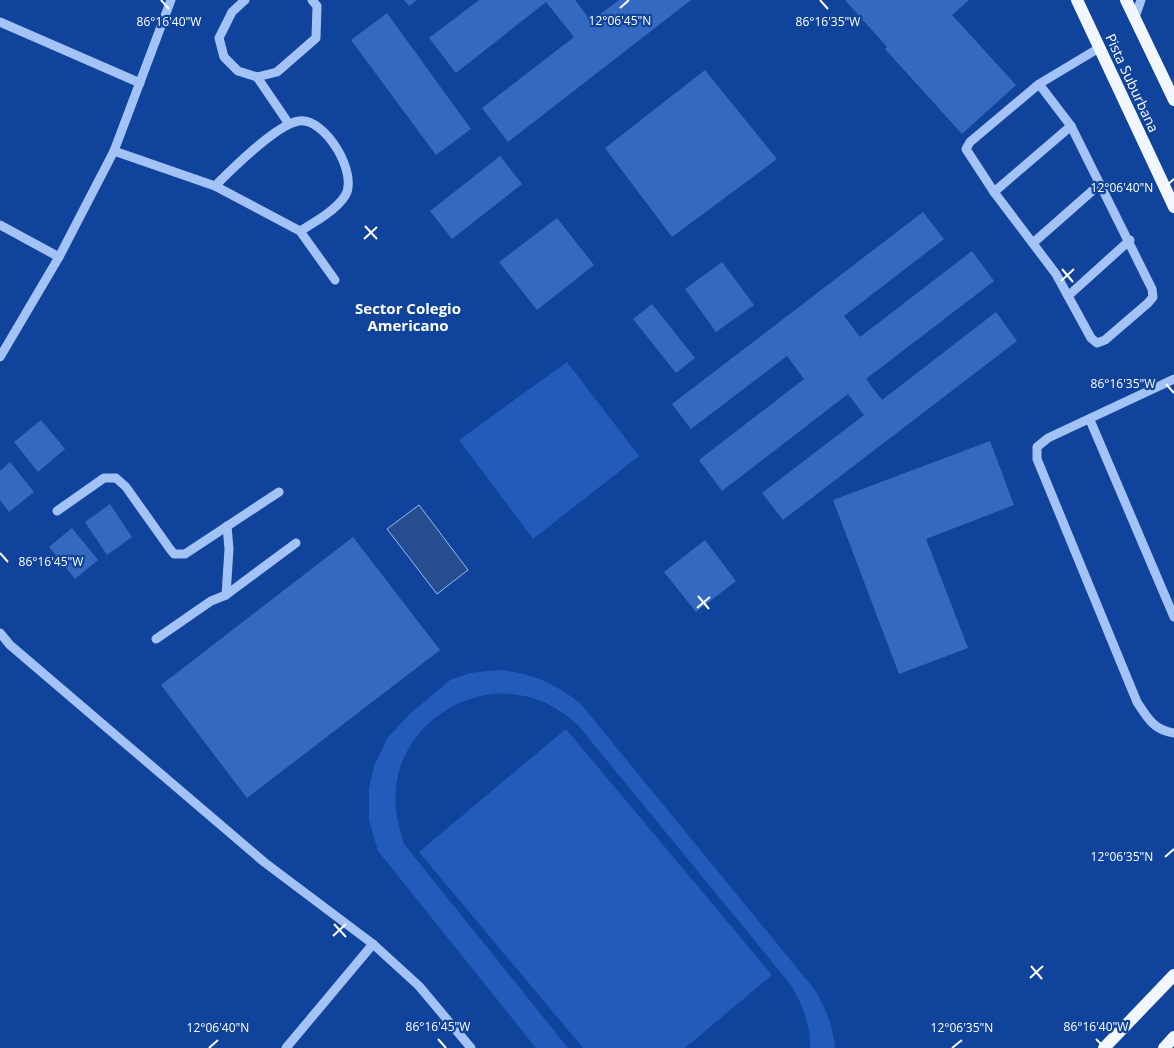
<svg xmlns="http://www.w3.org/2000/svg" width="1174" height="1048" font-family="'Open Sans',sans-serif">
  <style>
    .green { fill: #235bba }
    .water { fill: #274c8f; stroke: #95bcf8 }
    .building { fill: #3469c2 }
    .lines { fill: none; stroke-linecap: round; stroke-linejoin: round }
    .minor { stroke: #a3c2f5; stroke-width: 9 }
    .major { stroke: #f1f6ff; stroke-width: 12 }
    .ticks { fill: none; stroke: #fff; stroke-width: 2 }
    .labels { text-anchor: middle; stroke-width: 4.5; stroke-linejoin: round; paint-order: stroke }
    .street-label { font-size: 14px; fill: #fff; stroke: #10439b }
    .neighbourhood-label { font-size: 15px; font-weight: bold; fill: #fff; stroke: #10439b }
    .ticks-label { font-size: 12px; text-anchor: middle; fill: #fff; stroke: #10439b; stroke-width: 4.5; stroke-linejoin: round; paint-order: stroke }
  </style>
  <rect width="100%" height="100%" fill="#10439b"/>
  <g class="green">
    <polygon points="567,362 639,456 533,539 459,440"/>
    <path d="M 497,670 C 530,672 554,683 580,703 L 815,990 C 826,1009 833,1026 835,1048 L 810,1048 C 811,1025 802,1004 791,985 L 577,724 C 565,714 553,705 538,700 C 476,676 402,722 396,788 C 394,808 398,825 404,844 L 568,1048 L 536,1048 L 378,851 L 369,820 L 369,789 L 374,766 L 388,737 L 410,714 L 450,680 L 470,673 Z"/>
    <polygon points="566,729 772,975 685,1048 583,1048 419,852"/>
  </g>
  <polygon class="water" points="419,505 468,570 437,594 387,529"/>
  <g class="building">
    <polygon points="404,0 417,0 409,6"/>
    <polygon points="479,0 575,0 591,21 619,0 691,0 508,142 482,108 574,37 546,2 456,73 429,38"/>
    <polygon points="845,0 969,0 952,15 1016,85 962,134 885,49 887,47"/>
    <polygon points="387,13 471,129 436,155 351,40"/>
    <polygon points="705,70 777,159 672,237 605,148"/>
    <polygon points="500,156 522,184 452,239 430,211"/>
    <polygon points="923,212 944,239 844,316 860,337 972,251 994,281 866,379 882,400 996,312 1017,341 783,520 762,493 864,415 848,394 722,491 699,460 804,379 787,356 691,429 672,404"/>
    <polygon points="557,218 594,265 537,310 499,262"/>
    <polygon points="722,262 754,305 716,332 685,289"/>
    <polygon points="652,304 695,358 676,373 633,319"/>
    <polygon points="41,420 65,449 38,472 14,442"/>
    <polygon points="990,441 1014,505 926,539 968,648 899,674 833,500"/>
    <polygon points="10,462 34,492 9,512 0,500 0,471"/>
    <polygon points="110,504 132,537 107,555 85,522"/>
    <polygon points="72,528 98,560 75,579 49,547"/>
    <polygon points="353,537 440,650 247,798 161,685"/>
    <polygon points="705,540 736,581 696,612 664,572"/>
  </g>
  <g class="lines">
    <g class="minor">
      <polyline points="245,0 232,12 219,38 224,57 238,71 257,77 277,72 316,38 317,6 312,0"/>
      <polyline points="1135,17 1141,0"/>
      <polyline points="0,22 140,83"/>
      <polyline points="257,77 289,124"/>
      <polyline points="1039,84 1071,126 1152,289 1153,297 1148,303 1105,340 1097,343 1091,338 1056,274 994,192 966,149 970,142 1039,84 1099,48"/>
      <polyline points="114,151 215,186 300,231 335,280"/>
      <path d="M 215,186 C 232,169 277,124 299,121 C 325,117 359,174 345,196 C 335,211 315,222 300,231"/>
      <polyline points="994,192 1071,126"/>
      <polyline points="0,225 59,257"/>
      <polyline points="1033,243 1100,184"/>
      <polyline points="1068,296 1130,240"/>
      <polyline points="0,357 59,257 114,151 171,0"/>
      <path d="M 1174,379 L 1048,438 L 1037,447 L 1037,459 L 1137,702 C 1148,719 1154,730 1174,733"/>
      <polyline points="1090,420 1174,617"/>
      <polyline points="57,511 104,478 116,478 126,487 170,549 174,554 185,554 279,492"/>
      <polyline points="226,595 229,549 227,526"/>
      <polyline points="0,633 10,645 264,862 373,944 419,986 471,1048"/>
      <polyline points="156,639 211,601 226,595 296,543"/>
      <polyline points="286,1048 373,944"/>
    </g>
    <g class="major">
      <polyline points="1077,0 1174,207"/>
      <polyline points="1126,0 1174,100"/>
      <polyline points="1104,1048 1174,975"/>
      <polyline points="1164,1048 1174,1037"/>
    </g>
  </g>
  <path class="ticks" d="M 161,0 L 169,9M 820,0 L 828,9M 620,8 L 629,0M 1165,187 L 1174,179M 365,226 L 377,239M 364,239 L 377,227M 1062,269 L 1073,282M 1061,281 L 1074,269M 1166,384 L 1174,393M 0,553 L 8,562M 698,596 L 709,609M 697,608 L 710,597M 1165,857 L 1174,849M 334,924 L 346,937M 333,936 L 346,924M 1031,966 L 1042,979M 1030,978 L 1043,966M 438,1039 L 446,1048M 1096,1039 L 1105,1048M 209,1048 L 218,1040M 952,1048 L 962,1040"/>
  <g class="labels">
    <g class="street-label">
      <text transform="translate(1132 83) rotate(65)" y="5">Pista Suburbana</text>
    </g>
    <g class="neighbourhood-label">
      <text x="408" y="314">Sector Colegio<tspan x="408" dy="17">Americano</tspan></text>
    </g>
  </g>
  <g class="ticks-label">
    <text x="620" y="25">12°06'45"N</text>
    <text x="169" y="26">86°16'40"W</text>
    <text x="828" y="26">86°16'35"W</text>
    <text x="1122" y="192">12°06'40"N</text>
    <text x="1123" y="388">86°16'35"W</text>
    <text x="51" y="566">86°16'45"W</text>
    <text x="1122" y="861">12°06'35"N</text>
    <text x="438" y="1031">86°16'45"W</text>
    <text x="1096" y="1031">86°16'40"W</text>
    <text x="218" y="1032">12°06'40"N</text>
    <text x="962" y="1032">12°06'35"N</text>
  </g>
</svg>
